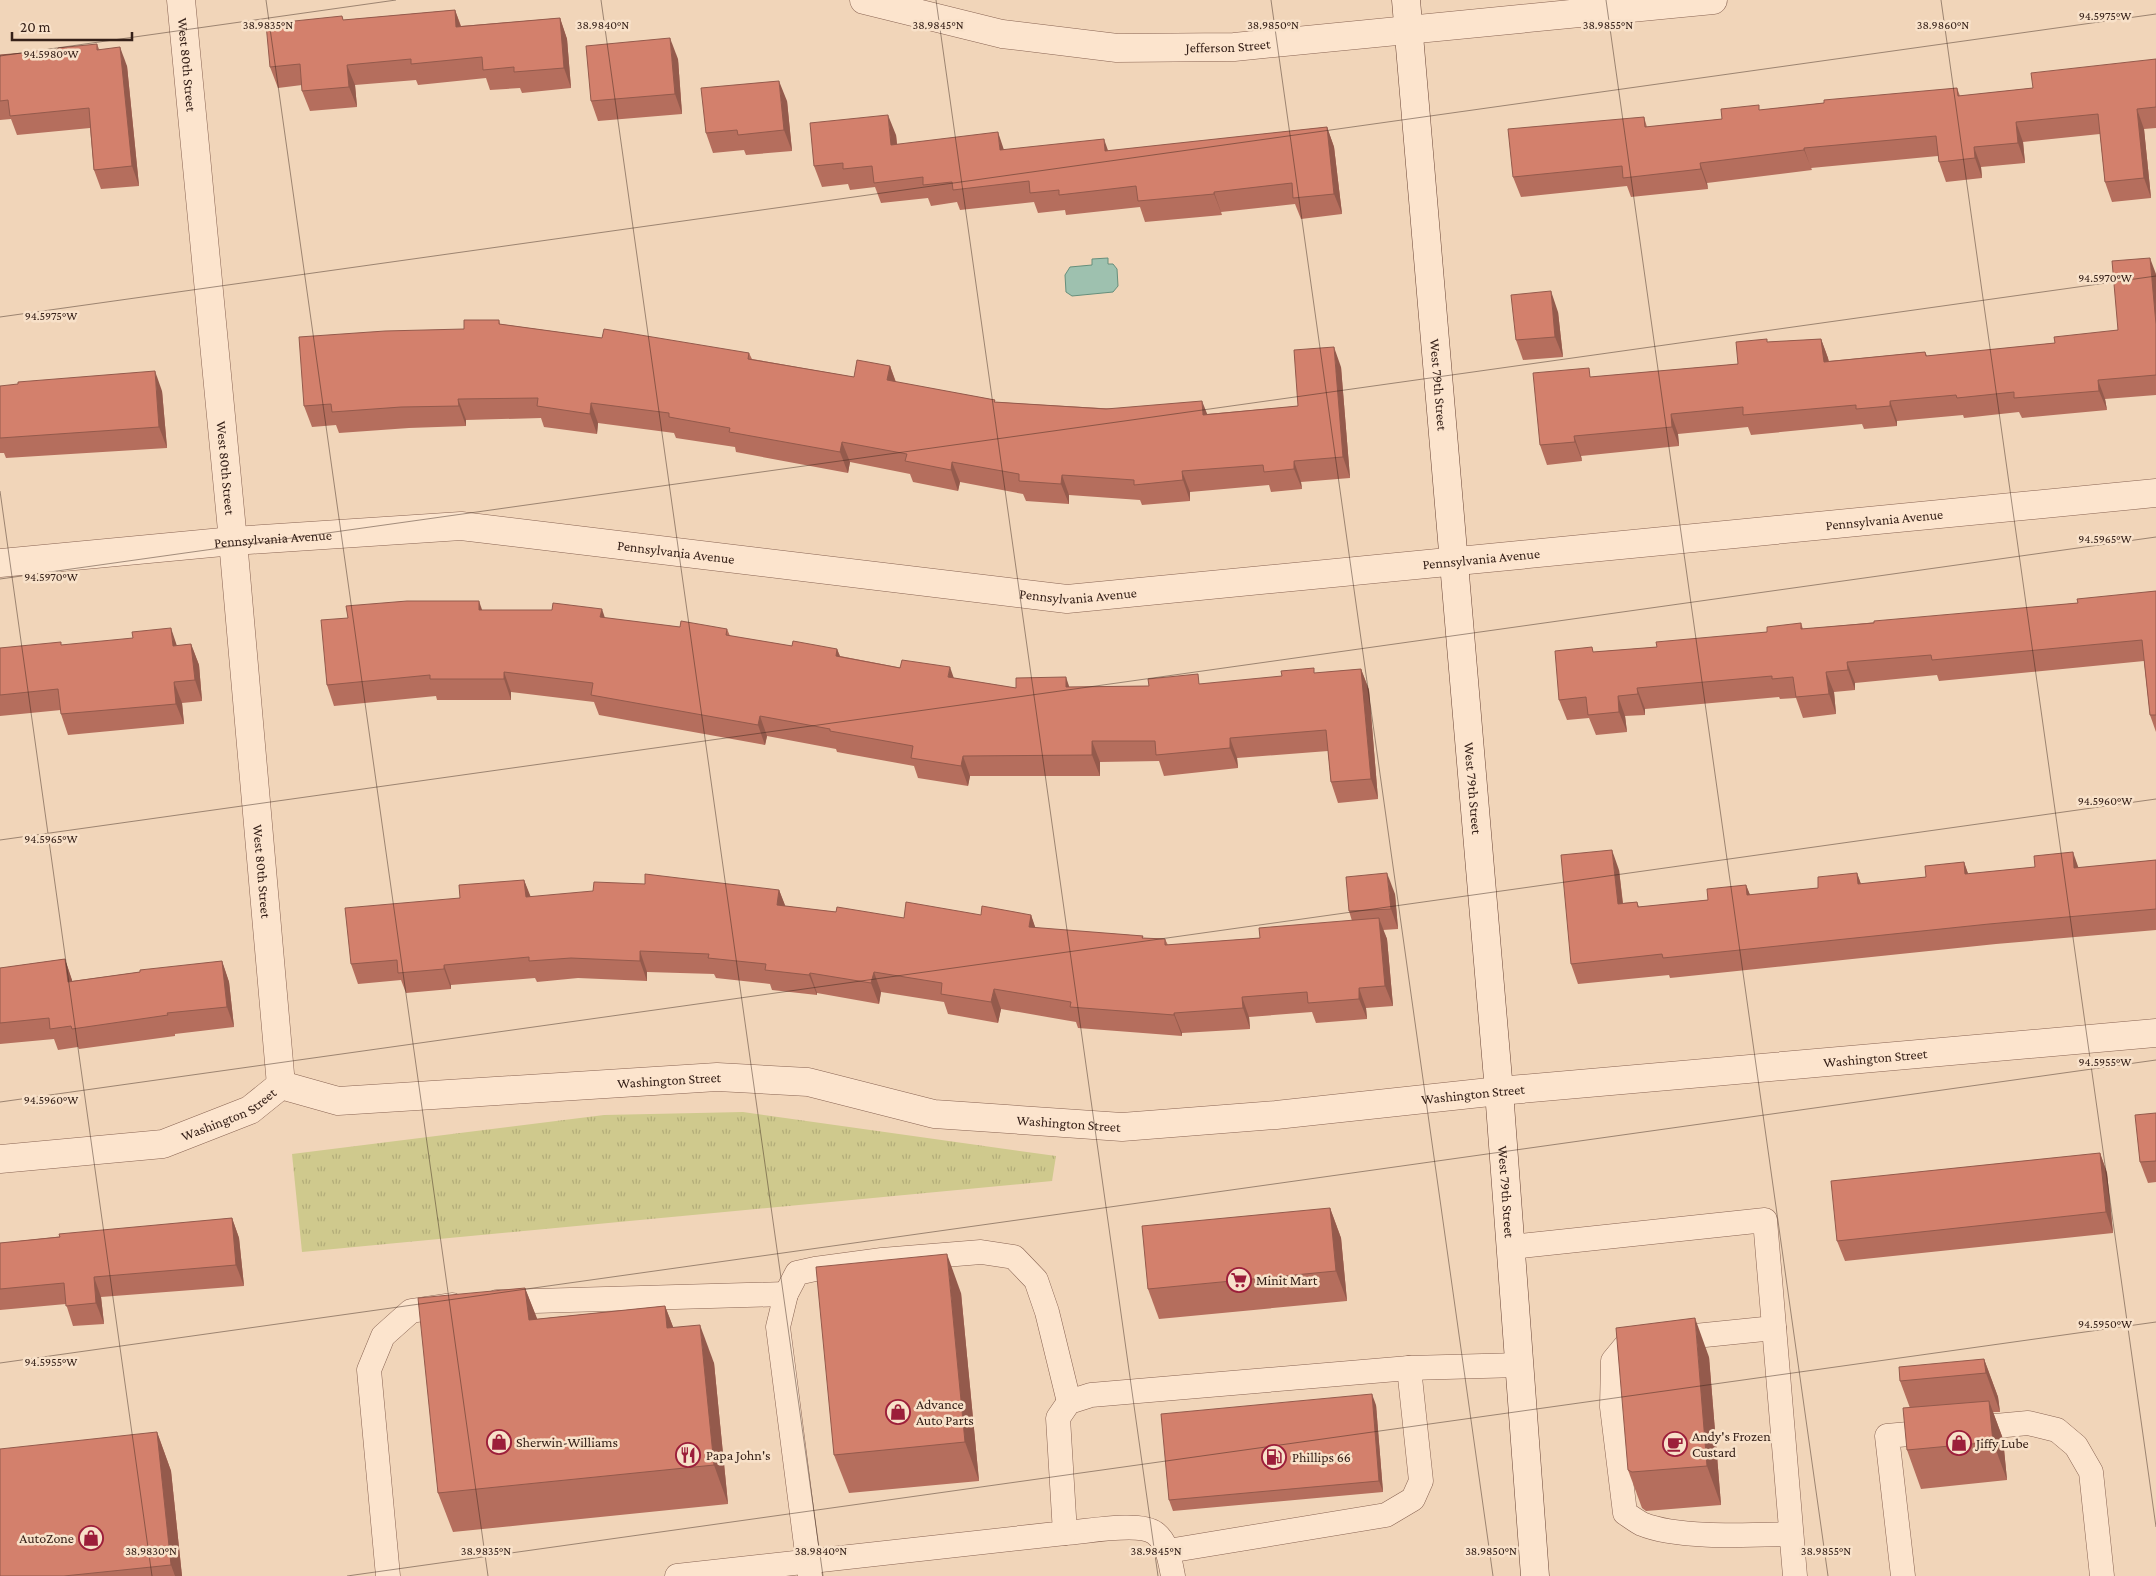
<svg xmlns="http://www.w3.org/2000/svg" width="2156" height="1576" font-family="'Crimson Pro',serif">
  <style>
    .grass { fill: url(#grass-tufts) }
    .water { fill: #9ec1af; stroke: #668f7c }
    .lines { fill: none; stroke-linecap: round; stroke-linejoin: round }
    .lane-casing { stroke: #896453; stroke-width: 25 }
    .street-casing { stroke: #896453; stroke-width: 29 }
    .secondary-casing { stroke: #6a4536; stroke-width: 29 }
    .lane { stroke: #fce4cd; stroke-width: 24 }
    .street { stroke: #fce4cd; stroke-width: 28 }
    .secondary { stroke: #fce4cd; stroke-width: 28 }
    .wall { fill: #b56e5d }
    .shaded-wall { fill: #945a4c }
    .building { fill: #d3806c; stroke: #945a4c }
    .ticks { fill: none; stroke: #362119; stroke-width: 1; stroke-opacity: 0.45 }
    .labels { text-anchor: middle; stroke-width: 5; stroke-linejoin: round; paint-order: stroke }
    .street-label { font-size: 14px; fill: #362119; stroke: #f8e1c9 }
    .poi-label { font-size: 14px; fill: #362119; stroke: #f8e1c9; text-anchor: start }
    .ticks-label { font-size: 12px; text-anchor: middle; fill: #362119; stroke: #f8e1c9; stroke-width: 5; stroke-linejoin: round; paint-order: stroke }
  </style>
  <defs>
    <pattern id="grass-tufts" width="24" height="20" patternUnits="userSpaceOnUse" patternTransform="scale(1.25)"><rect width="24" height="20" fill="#cfc98d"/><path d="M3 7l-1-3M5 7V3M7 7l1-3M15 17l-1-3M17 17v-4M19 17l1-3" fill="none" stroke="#b2ac79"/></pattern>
  </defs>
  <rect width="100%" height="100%" fill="#f1d5b9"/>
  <polygon class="grass" points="743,1112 1056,1156 1052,1181 302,1252 292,1154 604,1115"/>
  <polygon class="water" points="1108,258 1108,264 1113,264 1117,269 1118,286 1113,292 1072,296 1066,292 1065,275 1070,267 1092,265 1092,259"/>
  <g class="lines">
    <defs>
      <g id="lane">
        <polyline points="1511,1247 1765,1220 1795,1576"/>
        <polyline points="497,1302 786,1294"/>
        <polyline points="1695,1336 1774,1328"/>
        <path d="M 1646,1342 L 1627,1344 L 1613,1361 L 1612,1407 L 1625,1513 C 1631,1517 1636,1521 1642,1524 C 1678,1539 1751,1535 1791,1534"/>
        <path d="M 1065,1533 C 1085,1532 1139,1521 1155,1533 C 1168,1543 1170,1561 1173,1576"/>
        <polyline points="1168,1551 1386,1515 1413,1499 1421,1481 1409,1368"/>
        <polyline points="388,1576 369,1370 383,1336 411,1311 452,1305"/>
        <polyline points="677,1576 1065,1533 1058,1418 1069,1402 1091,1395 1409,1368 1520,1365"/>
        <polyline points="810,1576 778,1327 786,1294 797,1273 815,1269 882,1260 981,1252 1014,1257 1036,1280 1047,1312 1069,1402"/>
        <polyline points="1903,1576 1887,1436 2028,1423 2057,1430 2076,1446 2091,1472 2102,1576"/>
      </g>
      <g id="street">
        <path id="s1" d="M 181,0 L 233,541 L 281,1085"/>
        <path id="s2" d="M 864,0 L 1002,34 L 1117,48 L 1234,47 L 1713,0"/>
        <path id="s3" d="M 0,563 L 233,541 L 461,526 L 1067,599 L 2156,493"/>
        <path id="s4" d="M 0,1159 L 163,1144 L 250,1110 L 281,1085 L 338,1101 L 717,1077 L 808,1082 L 934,1114 L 1122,1127 L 1276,1115 L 1499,1091 L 2156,1033"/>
      </g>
      <g id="secondary">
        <path id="s5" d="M 1406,0 L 1499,1091 L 1535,1576"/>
      </g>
    </defs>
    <use href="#lane" class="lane-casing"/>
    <use href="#street" class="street-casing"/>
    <use href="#secondary" class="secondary-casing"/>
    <use href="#lane" class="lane"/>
    <use href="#street" class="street"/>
    <use href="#secondary" class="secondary"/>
  </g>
  <g class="wall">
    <polygon points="455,10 461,26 560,18 567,39 571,88 522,93 520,88 490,90 486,78 418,85 416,80 355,85 357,107 310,111 302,91 302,85 278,88 270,67 343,20"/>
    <polygon points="97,44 99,49 127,66 139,186 101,189 94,170 90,128 17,135 11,119 0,120 0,55 58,50"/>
    <polygon points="678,59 682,114 598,121 591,101"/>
    <polygon points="2156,59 2156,128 2144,129 2151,198 2112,202 2105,182 2100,134 2023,142 2025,163 1981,167 1982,178 1946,182 1939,162 1938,156 1811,168 1812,170 1707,183 1708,189 1631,197 1627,186 1521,197 1513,177 1644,117 1647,127 1722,119 1761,110 1957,88 1960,96 2033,88"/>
    <polygon points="787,101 792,151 746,155 744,150 713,153 706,133"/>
    <polygon points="1327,127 1334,147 1342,214 1301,219 1295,204 1221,212 1222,215 1145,222 1140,207 1066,215 1065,210 1038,213 1034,202 960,210 957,202 931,206 928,198 881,203 875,187 850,190 848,184 822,187 814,166 896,135 897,144 1004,150 1108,151"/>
    <polygon points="2156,274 2156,395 2105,399 2107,410 2022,418 2019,412 1964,418 1963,415 1897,421 1897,426 1864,429 1862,424 1751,435 1748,427 1678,434 1679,446 1581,456 1582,461 1547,465 1540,445 1592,377 1738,364 1768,342 1821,339 1829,361 1925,352 1927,356 2055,343 2118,330"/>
    <polygon points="1558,312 1563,357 1523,360 1516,340"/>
    <polygon points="499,320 500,324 602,338 749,353 752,359 854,377 890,366 896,382 995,400 995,402 1207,414 1298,406 1341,367 1350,478 1301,482 1302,489 1271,492 1269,485 1190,492 1190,501 1142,505 1140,500 1069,495 1069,504 1026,501 1023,494 960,482 958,491 913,482 910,474 850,462 848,473 736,452 735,447 676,438 674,433 598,423 597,434 544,427 541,418 466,420 466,426 409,428 339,433 336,425 312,427 304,406 464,329"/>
    <polygon points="0,386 162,391 167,448 6,458 4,453 0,453"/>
    <polygon points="2156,591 2156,732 2150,715 2144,661 1939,681 1937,675 1855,683 1855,690 1834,692 1836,714 1803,718 1796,698 1780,699 1779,697 1645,709 1645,715 1625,716 1627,732 1596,735 1589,718 1567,720 1559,700 1594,652 1657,647 1767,632 1801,623 1803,629 2078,603"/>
    <polygon points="482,610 605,618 680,627 727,629 730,636 792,646 837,649 840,656 954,678 1016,688 1149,686 1202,684 1361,669 1369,690 1378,799 1338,803 1331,782 1328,751 1237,758 1238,768 1164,776 1159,761 1100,762 1100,776 970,776 968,786 918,778 914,766 837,752 836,749 767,736 765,745 599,715 594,702 511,692 511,700 437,700 436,696 334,706 327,685 348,618"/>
    <polygon points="191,644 199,665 202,701 182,703 184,724 68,735 61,714 61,710 0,716 0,648 62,645 177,646"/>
    <polygon points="2156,860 2156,930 1996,944 1670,978 1669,975 1578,984 1571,964 1619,870 1623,903 1637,902 1639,907 1708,900 1746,885 1750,895 1818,888 1857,873 1861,884 1926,877 1964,862 1968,874 2078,868"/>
    <polygon points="524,880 530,897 779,890 785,906 836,912 904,918 981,915 1031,915 1035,928 1143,936 1143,938 1165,939 1168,945 1260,938 1352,921 1349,911 1395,894 1398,929 1383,930 1387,939 1393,1006 1366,1008 1367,1019 1316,1023 1312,1012 1249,1017 1250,1029 1182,1033 1182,1036 1078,1028 1076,1022 1001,1009 998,1023 948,1014 944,1002 881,992 879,1004 817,993 817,995 772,990 770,984 716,978 714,974 647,972 647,981 578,978 537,982 535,978 451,985 451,989 406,993 401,980 358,984 351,964 460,898"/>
    <polygon points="65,959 72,981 222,961 229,982 234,1027 175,1034 175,1036 79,1049 78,1047 58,1050 54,1039 0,1044 0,968"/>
    <polygon points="2156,1113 2156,1182 2148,1183 2140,1162"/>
    <polygon points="2100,1153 2107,1173 2113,1233 1845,1261 1837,1241"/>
    <polygon points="1330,1208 1341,1238 1347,1301 1159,1319 1148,1289"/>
    <polygon points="232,1218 239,1238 244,1286 101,1297 104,1324 73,1326 66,1304 0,1310 0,1243"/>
    <polygon points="525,1288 537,1319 665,1306 673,1327 714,1363 728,1504 453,1532 438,1493"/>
    <polygon points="961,1293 979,1481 849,1493 834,1455"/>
    <polygon points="1709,1357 1721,1505 1646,1511 1642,1508 1628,1470"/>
    <polygon points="1984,1359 1998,1397 2000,1412 1993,1412 2003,1439 2007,1480 1921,1489 1907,1450 1910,1408 1900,1381"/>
    <polygon points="1376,1405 1383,1492 1173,1511 1169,1500"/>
    <polygon points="157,1432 171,1471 182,1576 0,1576"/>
  </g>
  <g class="shaded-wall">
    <polygon points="455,10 462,30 456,27"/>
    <polygon points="560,18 567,39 571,88 564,68"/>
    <polygon points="670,38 678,59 682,114 675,94"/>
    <polygon points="120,47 127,66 139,186 132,166"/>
    <polygon points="347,65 355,85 357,107 349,87"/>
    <polygon points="779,81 787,101 792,151 784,130"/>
    <polygon points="2137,109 2144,129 2151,198 2144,178"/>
    <polygon points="888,115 896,135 899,165 891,145"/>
    <polygon points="2016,122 2023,142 2025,163 2018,143"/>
    <polygon points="1327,127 1334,147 1342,214 1334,194"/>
    <polygon points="998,132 1005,153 1000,150"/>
    <polygon points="1104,139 1111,159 1105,151"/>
    <polygon points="1974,147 1981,167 1982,178 1975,158"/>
    <polygon points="1804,148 1811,168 1812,170 1804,150"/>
    <polygon points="1700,163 1707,183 1708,189 1701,169"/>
    <polygon points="1214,192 1221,212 1222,215 1214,194"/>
    <polygon points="2150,258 2156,274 2156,324"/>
    <polygon points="1551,291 1558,312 1563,357 1555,337"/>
    <polygon points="1821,339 1828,358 1831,381 1824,362"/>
    <polygon points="1334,347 1341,367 1350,478 1343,457"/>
    <polygon points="890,366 897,386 887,380"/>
    <polygon points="155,371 162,391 167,448 159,427"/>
    <polygon points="2098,380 2105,399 2107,410 2099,391"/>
    <polygon points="458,399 466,420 466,426 459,406"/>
    <polygon points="1202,401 1210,421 1203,415"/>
    <polygon points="1890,401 1897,421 1897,426 1890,406"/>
    <polygon points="591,403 598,423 597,434 590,414"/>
    <polygon points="1671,414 1678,434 1679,446 1672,427"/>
    <polygon points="1574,436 1581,456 1582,461 1575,442"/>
    <polygon points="842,442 850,462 848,473 840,452"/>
    <polygon points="1294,461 1301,482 1302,489 1294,469"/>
    <polygon points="952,462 960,482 958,491 951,470"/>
    <polygon points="1182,471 1190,492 1190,501 1183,480"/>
    <polygon points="1062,475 1069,495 1069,504 1061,484"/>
    <polygon points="479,601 486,621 479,610"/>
    <polygon points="602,609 609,630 600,617"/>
    <polygon points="171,628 178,649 173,646"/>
    <polygon points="191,644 199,665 202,701 195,680"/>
    <polygon points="837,649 845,670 836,656"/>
    <polygon points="1847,662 1855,683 1855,690 1848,670"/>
    <polygon points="950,667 957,687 948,677"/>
    <polygon points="1361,669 1369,690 1378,799 1371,779"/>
    <polygon points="504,672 511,692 511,700 504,679"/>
    <polygon points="1826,672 1834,692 1836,714 1829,694"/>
    <polygon points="1066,677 1073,698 1066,687"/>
    <polygon points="174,682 182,703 184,724 176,704"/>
    <polygon points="1637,688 1645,709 1645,715 1638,694"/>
    <polygon points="1618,696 1625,716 1627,732 1619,712"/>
    <polygon points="760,716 767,736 765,745 758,725"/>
    <polygon points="1230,738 1237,758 1238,768 1230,748"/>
    <polygon points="1092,741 1100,762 1100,776 1092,755"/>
    <polygon points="963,756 970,776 968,786 961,766"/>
    <polygon points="1612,850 1619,870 1625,924 1618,904"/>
    <polygon points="2073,852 2080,872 2074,868"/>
    <polygon points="1964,862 1971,882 1965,874"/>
    <polygon points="1387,873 1395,894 1398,929 1391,909"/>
    <polygon points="1857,873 1864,893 1858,884"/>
    <polygon points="524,880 532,900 526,897"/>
    <polygon points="1746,885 1754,905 1747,895"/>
    <polygon points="779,890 787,910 777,905"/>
    <polygon points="1031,915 1038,935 1029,927"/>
    <polygon points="1379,918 1387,939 1393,1006 1385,986"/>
    <polygon points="640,951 647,972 647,981 640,961"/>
    <polygon points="65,959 72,980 75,1002 68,982"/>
    <polygon points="222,961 229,982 234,1027 227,1007"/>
    <polygon points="444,965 451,985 451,989 444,969"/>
    <polygon points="874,972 881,992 879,1004 871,983"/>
    <polygon points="810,973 817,993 817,995 809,975"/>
    <polygon points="1359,988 1366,1008 1367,1019 1359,999"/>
    <polygon points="994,989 1001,1009 998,1023 991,1002"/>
    <polygon points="1242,997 1249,1017 1250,1029 1243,1008"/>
    <polygon points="1174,1013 1182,1033 1182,1036 1174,1015"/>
    <polygon points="2100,1153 2107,1173 2113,1233 2106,1212"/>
    <polygon points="1330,1208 1341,1238 1347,1301 1336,1271"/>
    <polygon points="232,1218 239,1238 244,1286 236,1265"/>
    <polygon points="947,1254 961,1293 979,1481 965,1442"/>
    <polygon points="94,1277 101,1297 104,1324 96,1303"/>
    <polygon points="525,1288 540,1326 529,1320"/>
    <polygon points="665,1306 680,1345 667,1328"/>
    <polygon points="1695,1318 1709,1357 1721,1505 1707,1466"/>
    <polygon points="700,1325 714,1363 728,1504 714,1465"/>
    <polygon points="1984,1359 1998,1397 2000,1412 1986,1373"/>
    <polygon points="1372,1394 1376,1405 1383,1492 1379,1481"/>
    <polygon points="1989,1401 2003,1439 2007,1480 1993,1442"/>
    <polygon points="157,1432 171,1471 182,1576 175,1576 171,1565"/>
  </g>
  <g class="building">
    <polygon points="455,10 456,27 560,18 564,68 514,72 514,67 483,70 482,57 411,64 411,59 347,65 349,87 302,91 300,64 270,67 266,24 342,16 343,20"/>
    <polygon points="670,38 675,94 591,101 586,46"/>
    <polygon points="97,44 97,50 120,47 132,166 94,170 89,108 10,116 8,100 0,101 0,55 58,50 58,48"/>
    <polygon points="2156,59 2156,107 2137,109 2144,178 2105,182 2098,114 2016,122 2018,143 1974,147 1975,158 1939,162 1936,136 1804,148 1804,150 1700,163 1701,169 1623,178 1622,166 1513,177 1508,129 1644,117 1645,127 1722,119 1721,109 1759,105 1759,110 1824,103 1824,100 1957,88 1958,96 2033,88 2031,73"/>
    <polygon points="779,81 784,130 738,135 737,130 706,133 701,88"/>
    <polygon points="888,115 891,145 998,132 1000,150 1104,139 1105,151 1327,127 1334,194 1293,198 1292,183 1214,192 1214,194 1138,201 1136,186 1059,195 1059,190 1030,193 1029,181 953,190 952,182 923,185 923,177 874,183 872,166 843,169 843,163 814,166 810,123"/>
    <polygon points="2150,258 2156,324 2156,375 2098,380 2099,391 2014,398 2014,392 1957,398 1956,395 1890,401 1890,406 1856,409 1856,405 1743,415 1743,407 1671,414 1672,427 1574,436 1575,442 1540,445 1533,373 1589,368 1590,377 1738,364 1736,342 1767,339 1767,342 1821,339 1824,362 1925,352 1926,356 2055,343 2054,337 2118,330 2112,261"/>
    <polygon points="1551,291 1555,337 1516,340 1511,295"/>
    <polygon points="464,320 499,320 499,324 602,338 604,329 749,353 748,359 854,377 857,360 890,366 887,380 995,400 994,402 1106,409 1202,401 1203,415 1298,406 1294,350 1334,347 1343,457 1294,461 1294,469 1264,472 1263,465 1182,471 1183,480 1134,485 1134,480 1062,475 1061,484 1019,481 1019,474 952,462 951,470 905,461 907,454 842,442 840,452 729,432 730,428 669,417 669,413 591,403 590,414 537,406 538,398 458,399 459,406 401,407 332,412 331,404 304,406 299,337 385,331 464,329"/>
    <polygon points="155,371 159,427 0,438 0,386 18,384 18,382"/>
    <polygon points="2156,591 2156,715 2150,715 2142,640 1932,660 1931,655 1847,662 1848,670 1826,672 1829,694 1796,697 1793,677 1772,679 1772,676 1637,688 1638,694 1618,696 1619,712 1588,715 1586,697 1559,700 1555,651 1592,647 1593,652 1657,647 1656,642 1767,632 1767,627 1801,623 1801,629 1874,623 1874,621 2078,603 2077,599"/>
    <polygon points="407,601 479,601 479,610 552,610 553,603 602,609 600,617 680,627 681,621 727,629 726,635 792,646 793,641 837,649 836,656 900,668 902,660 950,667 948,677 1016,688 1016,678 1066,677 1066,687 1149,686 1148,679 1198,674 1199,684 1282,676 1281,671 1314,668 1314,673 1361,669 1371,779 1331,782 1326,730 1230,738 1230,748 1156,755 1155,741 1092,741 1092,755 963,756 961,766 911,758 913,746 830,731 830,729 760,716 758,725 591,695 593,683 504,672 504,679 430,679 430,675 327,685 321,620 348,618 346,606"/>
    <polygon points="171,628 173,646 191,644 195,680 174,682 176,704 61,714 58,689 0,695 0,648 61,642 61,645 133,638 132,632"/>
    <polygon points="1612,850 1618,904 1637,902 1638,907 1708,900 1707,889 1746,885 1747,895 1818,888 1818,877 1857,873 1858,884 1926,877 1925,866 1964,862 1965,874 2035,867 2034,856 2073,852 2074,868 2156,860 2156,909 1989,924 1663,958 1662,954 1571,964 1561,855"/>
    <polygon points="1387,873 1391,909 1349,911 1346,877"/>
    <polygon points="645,874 779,890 777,905 836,912 837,907 904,918 906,902 981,915 982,906 1031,915 1029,927 1143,936 1142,938 1165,939 1165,945 1260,938 1259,928 1379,918 1385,986 1359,988 1359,999 1308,1003 1307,992 1242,997 1243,1008 1174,1013 1174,1015 1070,1007 1071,1002 994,989 991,1002 941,994 942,983 874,972 871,983 810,973 809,975 765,970 766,964 708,958 709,954 640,951 640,961 571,958 529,961 529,957 444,965 444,969 398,973 397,960 351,964 345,908 460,898 459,885 524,880 526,897 593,891 594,882 645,884"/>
    <polygon points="65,959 68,982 140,972 140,970 222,961 227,1007 167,1013 168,1015 72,1029 71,1026 50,1029 49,1018 0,1023 0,968"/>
    <polygon points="2156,1113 2156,1161 2140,1162 2135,1115"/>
    <polygon points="2100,1153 2106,1212 1837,1241 1831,1181"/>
    <polygon points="1330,1208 1336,1271 1148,1289 1142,1226"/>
    <polygon points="232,1218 236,1265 94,1277 96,1303 66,1306 64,1283 0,1289 0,1243 60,1237 59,1234"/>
    <polygon points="947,1254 965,1442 834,1455 816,1267"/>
    <polygon points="525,1288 529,1320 665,1306 667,1328 700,1325 714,1465 438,1493 418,1298"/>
    <polygon points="1695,1318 1707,1466 1632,1472 1628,1470 1616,1328"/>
    <polygon points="1984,1359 1986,1373 1900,1381 1899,1367"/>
    <polygon points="1372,1394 1379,1481 1169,1500 1161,1414"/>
    <polygon points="1989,1401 1993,1442 1907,1450 1903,1408"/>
    <polygon points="157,1432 171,1565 64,1576 0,1576 0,1449"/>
  </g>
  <path class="ticks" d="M 266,0 L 488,1576M 601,0 L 823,1576M 936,0 L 1158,1576M 1271,0 L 1493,1576M 1606,0 L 1828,1576M 1941,0 L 2156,1527M 0,56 L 396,0M 0,317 L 2156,14M 0,491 L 152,1576M 0,579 L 2156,276M 0,840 L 2156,537M 0,1102 L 2156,799M 0,1363 L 2156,1060M 347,1576 L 2156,1322"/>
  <defs>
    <symbol id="supermarket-ring" viewBox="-11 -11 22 22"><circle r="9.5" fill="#f8e1c9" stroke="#9c1e3a" stroke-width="1.5"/><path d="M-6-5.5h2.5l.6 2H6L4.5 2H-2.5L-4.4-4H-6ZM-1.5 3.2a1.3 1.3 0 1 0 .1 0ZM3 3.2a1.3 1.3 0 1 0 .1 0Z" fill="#9c1e3a"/></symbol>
    <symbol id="shop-ring" viewBox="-11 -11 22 22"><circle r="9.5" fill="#f8e1c9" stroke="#9c1e3a" stroke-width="1.5"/><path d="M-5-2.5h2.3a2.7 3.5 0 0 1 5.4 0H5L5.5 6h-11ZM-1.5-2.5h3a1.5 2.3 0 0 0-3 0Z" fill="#9c1e3a"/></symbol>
    <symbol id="cafe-ring" viewBox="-11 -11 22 22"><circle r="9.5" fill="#f8e1c9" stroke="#9c1e3a" stroke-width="1.5"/><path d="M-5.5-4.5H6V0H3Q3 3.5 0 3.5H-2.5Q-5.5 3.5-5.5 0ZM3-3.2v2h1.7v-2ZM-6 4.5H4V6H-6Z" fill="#9c1e3a"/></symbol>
    <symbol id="restaurant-ring" viewBox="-11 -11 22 22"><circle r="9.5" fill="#f8e1c9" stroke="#9c1e3a" stroke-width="1.5"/><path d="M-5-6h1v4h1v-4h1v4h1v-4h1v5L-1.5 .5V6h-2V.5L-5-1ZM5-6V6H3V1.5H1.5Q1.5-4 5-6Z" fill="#9c1e3a"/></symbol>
    <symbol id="fuel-ring" viewBox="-11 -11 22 22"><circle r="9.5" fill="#f8e1c9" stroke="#9c1e3a" stroke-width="1.5"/><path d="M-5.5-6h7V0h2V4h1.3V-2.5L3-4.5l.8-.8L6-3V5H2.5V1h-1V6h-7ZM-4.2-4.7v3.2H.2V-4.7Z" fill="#9c1e3a"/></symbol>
  </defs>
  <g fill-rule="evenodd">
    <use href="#supermarket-ring" x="1225" y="1266" width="28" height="28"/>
    <use href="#shop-ring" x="884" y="1398" width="28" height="28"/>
    <use href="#shop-ring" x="485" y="1428" width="28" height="28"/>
    <use href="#shop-ring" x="1945" y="1429" width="28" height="28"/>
    <use href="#cafe-ring" x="1661" y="1430" width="28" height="28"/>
    <use href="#restaurant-ring" x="674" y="1441" width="28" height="28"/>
    <use href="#fuel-ring" x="1260" y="1443" width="28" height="28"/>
    <use href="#shop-ring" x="77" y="1524" width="28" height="28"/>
  </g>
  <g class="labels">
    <g class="street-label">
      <text dy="5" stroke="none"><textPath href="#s2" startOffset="369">Jefferson Street</textPath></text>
      <text dy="5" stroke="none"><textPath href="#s1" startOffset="65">West 80th Street</textPath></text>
      <text dy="5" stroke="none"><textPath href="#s5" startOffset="386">West 79th Street</textPath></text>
      <text dy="5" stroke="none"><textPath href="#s1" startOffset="470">West 80th Street</textPath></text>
      <text dy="5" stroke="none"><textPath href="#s3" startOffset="1894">Pennsylvania Avenue</textPath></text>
      <text dy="5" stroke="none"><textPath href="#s3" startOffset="274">Pennsylvania Avenue</textPath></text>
      <text dy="5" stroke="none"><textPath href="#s3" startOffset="679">Pennsylvania Avenue</textPath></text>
      <text dy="5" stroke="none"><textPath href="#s3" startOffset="1489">Pennsylvania Avenue</textPath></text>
      <text dy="5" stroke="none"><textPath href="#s3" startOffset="1084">Pennsylvania Avenue</textPath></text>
      <text dy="5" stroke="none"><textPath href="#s5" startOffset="791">West 79th Street</textPath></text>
      <text dy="5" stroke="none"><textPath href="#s1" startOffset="875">West 80th Street</textPath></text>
      <text dy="5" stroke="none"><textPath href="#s4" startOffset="1902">Washington Street</textPath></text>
      <text dy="5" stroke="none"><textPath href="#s4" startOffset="688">Washington Street</textPath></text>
      <text dy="5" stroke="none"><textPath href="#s4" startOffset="1498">Washington Street</textPath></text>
      <text dy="5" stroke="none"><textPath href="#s4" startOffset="236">Washington Street</textPath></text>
      <text dy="5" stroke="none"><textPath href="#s4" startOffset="1092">Washington Street</textPath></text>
      <text dy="5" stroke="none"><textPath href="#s5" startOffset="1196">West 79th Street</textPath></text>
    </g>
    <g class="poi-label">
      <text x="1256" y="1285">Minit Mart</text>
      <text x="916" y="1409">Advance<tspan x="916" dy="16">Auto Parts</tspan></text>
      <text x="1692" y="1441">Andy's Frozen<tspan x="1692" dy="16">Custard</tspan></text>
      <text x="516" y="1447">Sherwin-Williams</text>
      <text x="1976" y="1448">Jiffy Lube</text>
      <text x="706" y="1460">Papa John's</text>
      <text x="1292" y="1462">Phillips 66</text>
      <text x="74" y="1543" text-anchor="end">AutoZone</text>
    </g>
  </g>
  <g class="ticks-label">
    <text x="2105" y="20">94.5975°W</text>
    <text x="268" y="29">38.9835°N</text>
    <text x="603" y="29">38.9840°N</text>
    <text x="938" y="29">38.9845°N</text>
    <text x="1273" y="29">38.9850°N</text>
    <text x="1608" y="29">38.9855°N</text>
    <text x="1943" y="29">38.9860°N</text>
    <text x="51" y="58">94.5980°W</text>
    <text x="2105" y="282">94.5970°W</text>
    <text x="51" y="320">94.5975°W</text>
    <text x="2105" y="543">94.5965°W</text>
    <text x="51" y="581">94.5970°W</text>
    <text x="2105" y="805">94.5960°W</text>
    <text x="51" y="843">94.5965°W</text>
    <text x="2105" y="1066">94.5955°W</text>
    <text x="51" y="1104">94.5960°W</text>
    <text x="2105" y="1328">94.5950°W</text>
    <text x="51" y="1366">94.5955°W</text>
    <text x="151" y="1555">38.9830°N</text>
    <text x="486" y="1555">38.9835°N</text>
    <text x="821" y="1555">38.9840°N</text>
    <text x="1156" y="1555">38.9845°N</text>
    <text x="1491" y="1555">38.9850°N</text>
    <text x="1826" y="1555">38.9855°N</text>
  </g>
  <path d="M12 32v8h120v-8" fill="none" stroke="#362119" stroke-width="2.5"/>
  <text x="20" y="32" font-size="15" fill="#362119" stroke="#f8e1c9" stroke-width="4" paint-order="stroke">20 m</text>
</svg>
